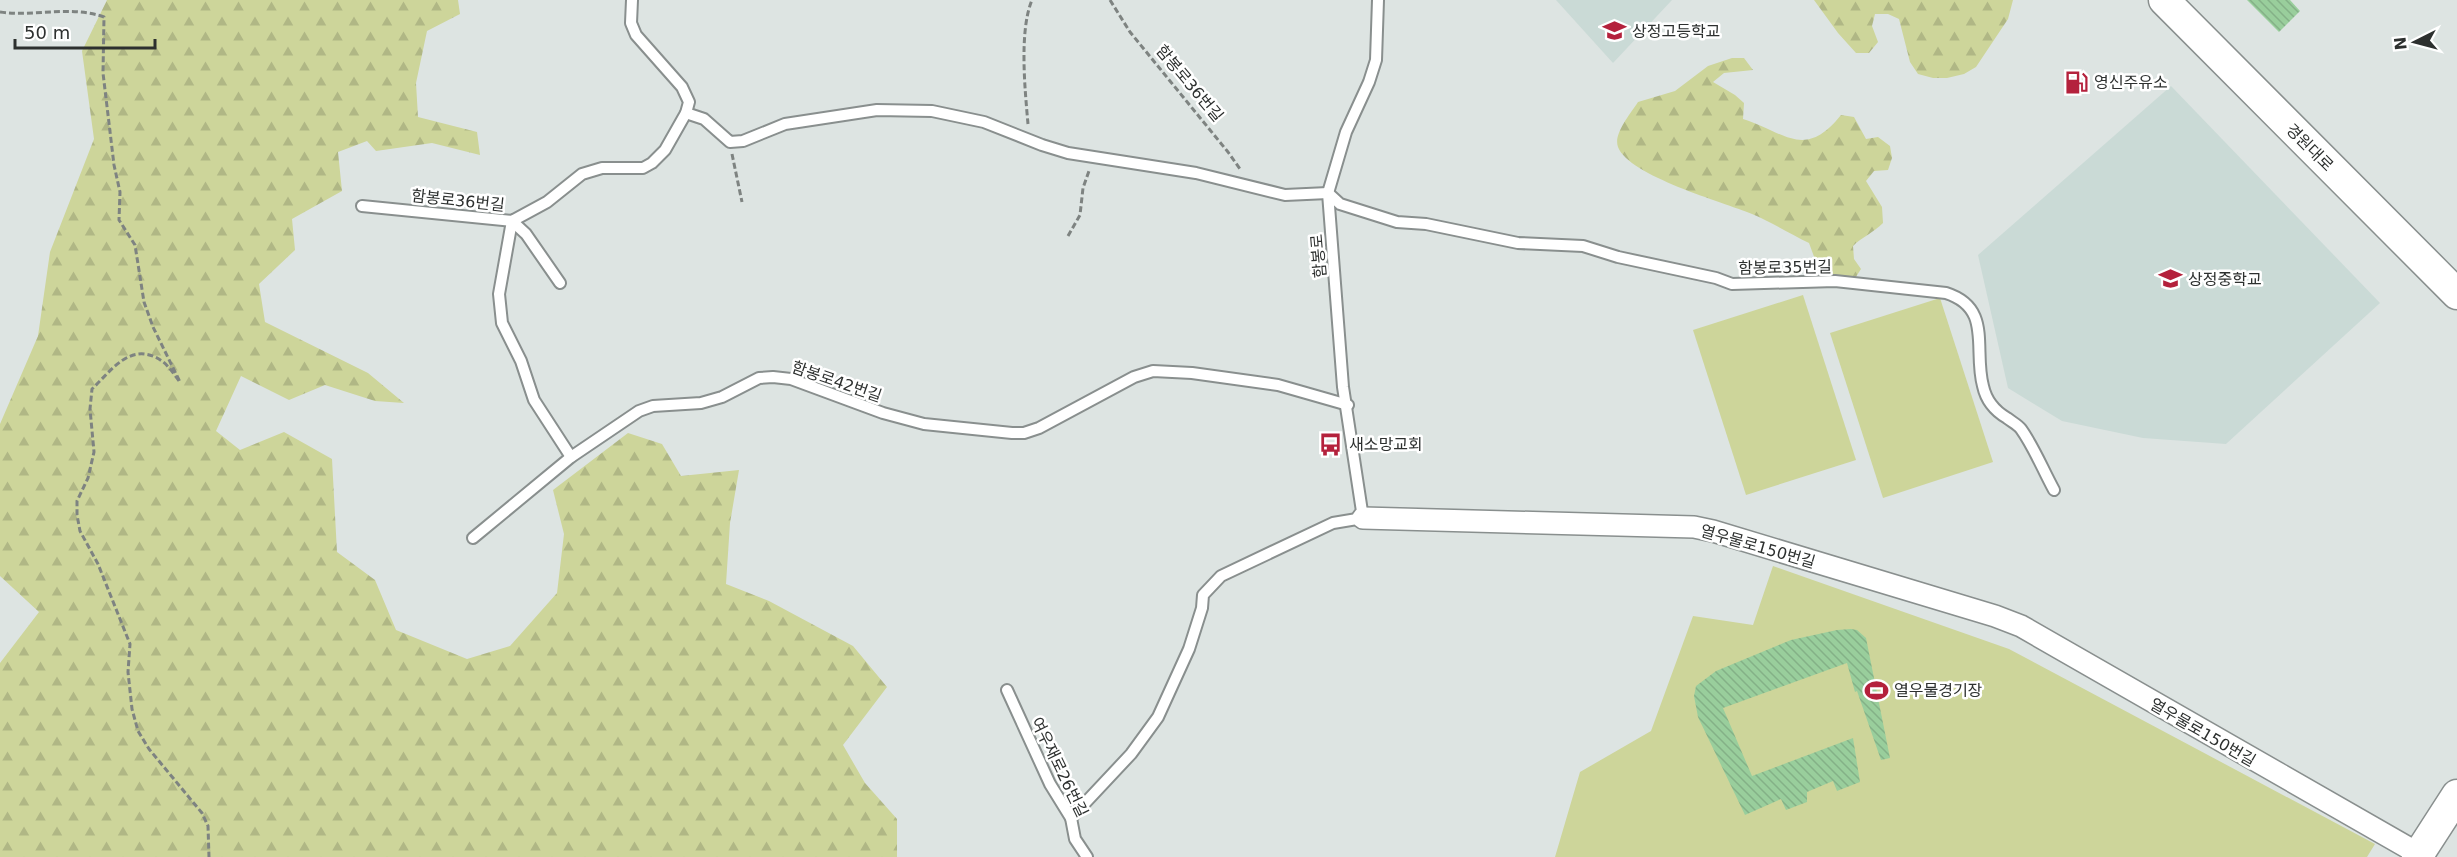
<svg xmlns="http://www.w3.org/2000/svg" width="2457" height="857" font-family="'DejaVu Sans','Noto Sans KR',sans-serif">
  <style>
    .built { fill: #cadad6 }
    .forest { fill: url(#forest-firs) }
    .pitch { fill: #cdd59a }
    .building { fill: url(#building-back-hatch) }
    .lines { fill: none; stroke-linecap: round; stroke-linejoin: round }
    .service-casing { stroke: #898f8e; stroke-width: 14 }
    .minor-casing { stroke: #898f8e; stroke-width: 24 }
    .secondary-casing { stroke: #898f8e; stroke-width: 33 }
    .path { stroke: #7e8381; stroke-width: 3; stroke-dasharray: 6 3; stroke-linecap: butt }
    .service { stroke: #fff; stroke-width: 10 }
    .minor { stroke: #fff; stroke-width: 21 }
    .secondary { stroke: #fff; stroke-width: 30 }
    .labels { text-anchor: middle; stroke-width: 5; stroke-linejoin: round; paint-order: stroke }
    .poi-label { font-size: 16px; fill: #2d302f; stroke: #fff; text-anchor: start }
    .street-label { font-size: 16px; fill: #2d302f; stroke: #fff }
  </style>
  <defs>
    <pattern id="forest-firs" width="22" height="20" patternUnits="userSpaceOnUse" patternTransform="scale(1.5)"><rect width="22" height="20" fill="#cdd59a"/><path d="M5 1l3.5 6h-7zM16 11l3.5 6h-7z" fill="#b0b785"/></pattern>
    <pattern id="building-back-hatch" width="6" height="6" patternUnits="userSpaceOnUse" patternTransform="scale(1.5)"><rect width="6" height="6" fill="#99ce9c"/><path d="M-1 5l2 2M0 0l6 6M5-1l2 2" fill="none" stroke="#84b187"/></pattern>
  </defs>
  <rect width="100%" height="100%" fill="#dde4e2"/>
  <g class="built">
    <polygon points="1556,0 1672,0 1613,63"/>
    <polygon points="2171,86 2380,303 2226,444 2143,438 2062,421 2008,388 1978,255"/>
  </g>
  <g class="forest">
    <polygon points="107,0 458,0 460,14 427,31 416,83 418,117 477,132 480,155 432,143 376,151 367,141 338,152 342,191 292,219 295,250 259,284 265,322 368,373 404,403 375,401 325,385 289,400 241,376 216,431 240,450 284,432 332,459 337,552 375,580 396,630 467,659 510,646 557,593 564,534 553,490 628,433 662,444 681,476 739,470 730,523 726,584 769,601 853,646 887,687 843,745 865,783 897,819 897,857 0,857 0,663 39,612 0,576 0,424 38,336 50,252 94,139 82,51"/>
    <polygon points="1814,0 2013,0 2008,19 1976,67 1964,74 1947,78 1933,78 1918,74 1910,62 1899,19 1888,14 1875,14 1872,26 1878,42 1869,53 1856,53 1838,33"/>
    <path d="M 1732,58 L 1744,58 L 1753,70 L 1724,73 L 1713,82 L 1735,95 L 1744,103 L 1743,119 C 1786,133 1805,160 1841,115 L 1854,117 L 1866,139 L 1878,137 L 1890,146 L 1892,158 L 1888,170 L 1874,171 L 1866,181 L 1882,207 L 1883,223 C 1873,233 1862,237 1853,246 L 1854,259 L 1861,269 L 1852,283 L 1823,281 L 1809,243 C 1790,234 1771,222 1752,214 C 1723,202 1629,176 1618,147 C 1613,134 1631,113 1638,102 L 1675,91 L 1708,66 Z"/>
  </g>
  <g class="pitch">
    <polygon points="1803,295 1856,460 1746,495 1693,330"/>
    <polygon points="1940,298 1993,462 1883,498 1830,333"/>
    <polygon points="1773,566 2009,649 2375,844 2367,857 1555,857 1580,772 1651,731 1693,616 1753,625"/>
  </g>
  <g class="building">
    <polygon points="2247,0 2290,0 2300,11 2279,32"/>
    <polygon points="1851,629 1857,630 1866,638 1890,758 1881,760 1857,691 1855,692 1847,663 1723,708 1752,776 1853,738 1860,782 1837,791 1833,781 1807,792 1807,802 1786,810 1781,799 1745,815 1698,717 1694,696 1696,686 1716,671 1791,640 1837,630"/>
  </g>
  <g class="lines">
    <defs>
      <g id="service">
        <path d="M 686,113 L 704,119 L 730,142 L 743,141 L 785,124 L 877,110 L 932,111 L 984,122 L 1042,145 L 1068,153 L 1196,173 L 1285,195 L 1328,193 L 1340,204 L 1397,222 L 1426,224 L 1518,243 L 1583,246 L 1618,257 L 1716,278 L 1732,284 L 1835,281 L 1946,293 C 1993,308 1973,349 1983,386 C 1986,400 1995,411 2007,418 C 2012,422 2018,425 2021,429 C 2034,447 2043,470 2054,490"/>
        <polyline points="362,206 512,221 547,202 582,174 602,168 643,168 652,163 665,150 686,113 689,102 682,87 636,35 631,23 632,0"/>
        <polyline points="512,221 499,294 502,323 521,361 534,400 571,457"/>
        <polyline points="512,221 526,234 560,283"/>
        <polyline points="473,538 571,457 639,411 653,406 701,403 722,397 759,378 773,377 791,379 883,413 924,424 1012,433 1024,433 1039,428 1134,377 1153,371 1192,373 1278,385 1348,405"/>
        <polyline points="1007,690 1050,784 1071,818 1075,839 1087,857"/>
        <polyline points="1071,818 1131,754 1158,717 1189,649 1202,608 1203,595 1221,576 1333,523 1363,518 1343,387 1328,193 1346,132 1369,82 1376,60 1378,0"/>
      </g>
      <polyline id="minor" points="1363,518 1694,527 1713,531 1995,616 2021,626 2419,854"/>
      <g id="secondary">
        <polyline points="2164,0 2457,294"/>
        <polyline points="2417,857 2457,795"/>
      </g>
    </defs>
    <use href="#service" class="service-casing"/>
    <use href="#minor" class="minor-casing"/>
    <use href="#secondary" class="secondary-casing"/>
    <g class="path">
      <polyline points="1110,0 1130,32 1228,152 1240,169"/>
      <path d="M 0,12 C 35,17 69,5 104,17 L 103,73 L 114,165 L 120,192 L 119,220 L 135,245 L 144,302 L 153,327 L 180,382 C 175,376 169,366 162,361 C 131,340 112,370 92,389 L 90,409 L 94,452 L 88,478 L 77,501 L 77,515 L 80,531 L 98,564 L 130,644 L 128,672 L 132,709 L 138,731 L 149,749 L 202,813 L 208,826 L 209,857"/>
      <path d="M 1028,124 C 1025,90 1019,31 1032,0"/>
      <polyline points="732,154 742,202"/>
      <polyline points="1068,236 1080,215 1083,188 1089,171"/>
    </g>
    <use href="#service" class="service"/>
    <use href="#minor" class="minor"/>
    <use href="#secondary" class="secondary"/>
  </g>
  <defs>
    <symbol id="school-bare" viewBox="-9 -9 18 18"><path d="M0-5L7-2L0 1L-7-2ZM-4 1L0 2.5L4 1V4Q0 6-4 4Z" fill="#b4213c" stroke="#fff" stroke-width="2.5" paint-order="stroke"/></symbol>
    <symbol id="fuel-bare" viewBox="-9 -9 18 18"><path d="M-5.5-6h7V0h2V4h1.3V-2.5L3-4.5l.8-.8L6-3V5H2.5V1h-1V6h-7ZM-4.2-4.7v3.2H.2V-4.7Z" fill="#b4213c" stroke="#fff" stroke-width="2.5" paint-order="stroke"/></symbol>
    <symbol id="bus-bare" viewBox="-9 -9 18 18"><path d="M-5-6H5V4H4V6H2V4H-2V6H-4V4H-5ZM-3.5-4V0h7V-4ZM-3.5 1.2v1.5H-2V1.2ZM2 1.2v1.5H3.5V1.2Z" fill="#b4213c" stroke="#fff" stroke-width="2.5" paint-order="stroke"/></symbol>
    <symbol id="stadium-bare" viewBox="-9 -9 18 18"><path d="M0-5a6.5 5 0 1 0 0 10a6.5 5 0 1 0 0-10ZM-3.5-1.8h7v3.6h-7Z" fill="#b4213c" stroke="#fff" stroke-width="2.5" paint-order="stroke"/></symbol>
  </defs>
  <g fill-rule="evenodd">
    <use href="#school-bare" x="1598" y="14" width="33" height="33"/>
    <use href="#fuel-bare" x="2060" y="66" width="33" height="33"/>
    <use href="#school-bare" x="2154" y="262" width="33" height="33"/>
    <use href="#bus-bare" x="1314" y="428" width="33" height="33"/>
    <use href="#stadium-bare" x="1860" y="674" width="33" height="33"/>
  </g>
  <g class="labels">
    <g class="poi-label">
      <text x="1632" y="37">상정고등학교</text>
      <text x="2094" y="88">영신주유소</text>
      <text x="2188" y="285">상정중학교</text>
      <text x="1349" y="450">새소망교회</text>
      <text x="1894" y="696">열우물경기장</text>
    </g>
    <g class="street-label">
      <text transform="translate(1190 83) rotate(50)" y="6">함봉로36번길</text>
      <text transform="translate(2310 147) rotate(45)" y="6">경원대로</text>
      <text transform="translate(458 200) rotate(6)" y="6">함봉로36번길</text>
      <text transform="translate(1318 256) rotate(-95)" y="6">함봉로</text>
      <text transform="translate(1785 267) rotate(-1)" y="6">함봉로35번길</text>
      <text transform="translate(837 381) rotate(19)" y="6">함봉로42번길</text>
      <text transform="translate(1758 546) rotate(16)" y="6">열우물로150번길</text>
      <text transform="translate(2203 732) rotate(30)" y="6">열우물로150번길</text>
      <text transform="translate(1060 767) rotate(64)" y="6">여우재로26번길</text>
    </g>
  </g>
  <g transform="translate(2415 42) rotate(264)" stroke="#ffffff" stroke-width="4.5" paint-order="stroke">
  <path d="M0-4.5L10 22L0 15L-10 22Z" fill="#2d302f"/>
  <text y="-9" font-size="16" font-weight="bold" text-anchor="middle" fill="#2d302f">N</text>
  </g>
  <path d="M15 39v9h140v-9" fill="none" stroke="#2d302f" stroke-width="3"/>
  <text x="24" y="39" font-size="18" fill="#2d302f" stroke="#ffffff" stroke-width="4.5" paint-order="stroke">50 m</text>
</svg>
